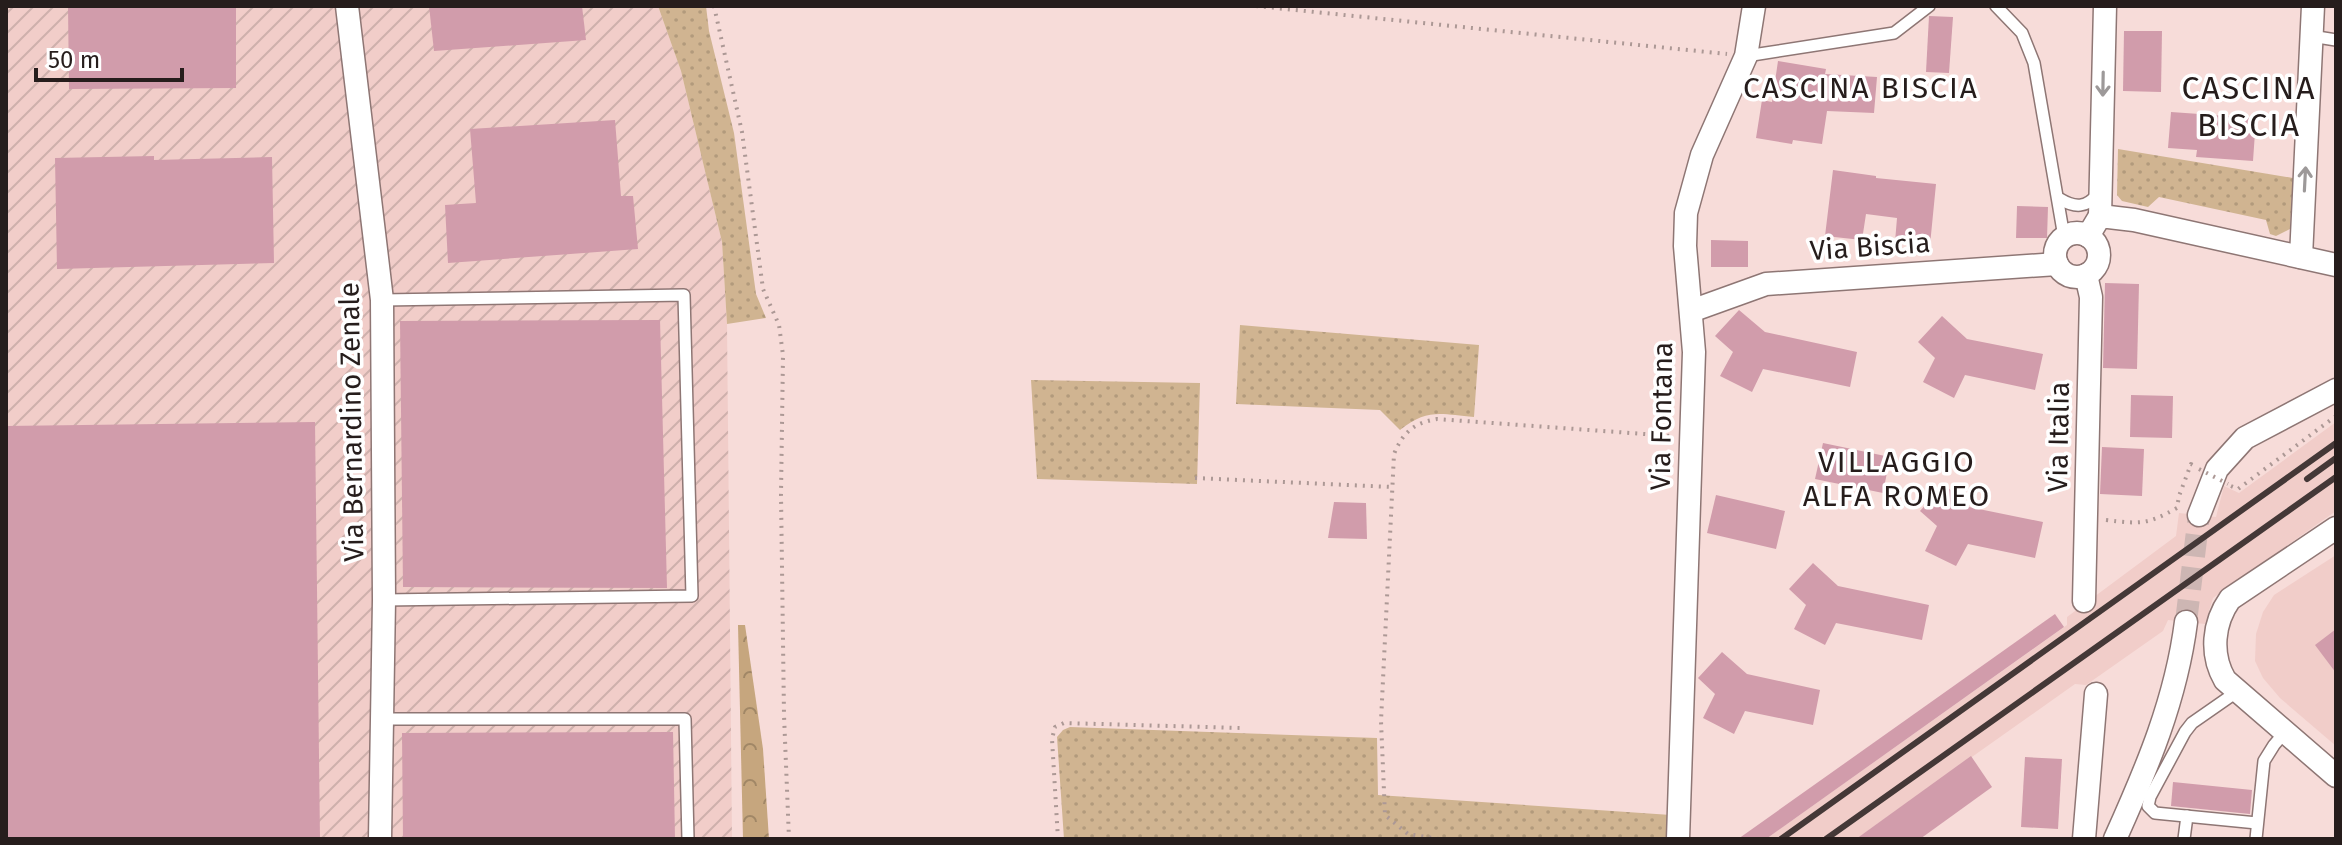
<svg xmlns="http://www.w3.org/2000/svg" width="2342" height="845" font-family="'Fira Sans',sans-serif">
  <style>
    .built { fill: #f1cdc9 }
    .industrial { fill: url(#industrial-furrows) }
    .green { fill: url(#green-dots) }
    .forest { fill: url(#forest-crowns) }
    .building { fill: #d19cab }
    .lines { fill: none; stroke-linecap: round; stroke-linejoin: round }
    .minor-tunnel { stroke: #cdb6b3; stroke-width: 22; stroke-dasharray: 22 11; stroke-linecap: butt }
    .service-casing { stroke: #8e7674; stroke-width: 14 }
    .minor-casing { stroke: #8e7674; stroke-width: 25 }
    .path { stroke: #ac9895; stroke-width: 4; stroke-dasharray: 2 6; stroke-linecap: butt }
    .service { stroke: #fff; stroke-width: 11 }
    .minor { stroke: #fff; stroke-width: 22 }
    .rail { stroke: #443837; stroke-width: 6 }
    .path-bridge { stroke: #ac9895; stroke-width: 4; stroke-dasharray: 2 6; stroke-linecap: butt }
    .oneway { stroke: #9d9999 }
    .labels { text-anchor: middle; stroke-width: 7; stroke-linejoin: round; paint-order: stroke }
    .street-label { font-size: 28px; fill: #261d1c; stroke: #fff }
    .neighbourhood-label { font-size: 30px; letter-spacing: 2px; fill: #261d1c; stroke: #fff }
    .quarter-label { font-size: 32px; letter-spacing: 2px; fill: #261d1c; stroke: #fff }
  </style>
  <defs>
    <pattern id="industrial-furrows" width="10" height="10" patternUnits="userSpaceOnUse" patternTransform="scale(2)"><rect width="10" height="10" fill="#f1cdc9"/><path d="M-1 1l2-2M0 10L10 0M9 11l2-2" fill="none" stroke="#ceb0ac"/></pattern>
    <pattern id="green-dots" width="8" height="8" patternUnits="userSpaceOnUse" patternTransform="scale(2)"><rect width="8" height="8" fill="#d0b491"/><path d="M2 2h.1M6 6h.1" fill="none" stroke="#b29a7c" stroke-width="1.8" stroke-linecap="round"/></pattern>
    <pattern id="forest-crowns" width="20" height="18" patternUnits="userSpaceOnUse" patternTransform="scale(2)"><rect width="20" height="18" fill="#c6a67e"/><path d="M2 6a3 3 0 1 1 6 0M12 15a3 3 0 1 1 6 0" fill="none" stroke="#a18766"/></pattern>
  </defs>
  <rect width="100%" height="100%" fill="#f7dcd9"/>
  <g class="built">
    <polygon points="2336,422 2336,511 2213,598 2205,624 2168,620 2163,631 2086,685 2075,684 1856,839 1766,839 2067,625 2067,617 2176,536 2179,513 2216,517 2224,486 2239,493"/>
    <polygon points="2336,555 2336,746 2280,698 2263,678 2255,661 2256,634 2263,612 2274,595"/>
  </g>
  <polygon class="industrial" points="6,6 658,6 681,71 722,242 727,324 732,839 6,839"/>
  <g class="green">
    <polygon points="658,6 706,6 709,31 734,133 756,294 766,318 727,324 722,242 681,71"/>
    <polygon points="2118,149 2293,178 2290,229 2276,236 2270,234 2266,220 2159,197 2148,207 2122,201 2117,195"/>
    <path d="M 1240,325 L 1479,345 L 1474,417 C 1441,414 1427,408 1400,430 L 1380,410 L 1236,404 Z"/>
    <polygon points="1031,380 1200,383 1197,484 1037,479"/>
    <polygon points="1070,727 1377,738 1378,795 1671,815 1669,839 1064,839 1057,737 1063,730"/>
  </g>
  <polygon class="forest" points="738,625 745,625 763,749 769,839 743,839"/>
  <g class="building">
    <polygon points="68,6 236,6 236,88 69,89"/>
    <polygon points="429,6 582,6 586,40 434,51"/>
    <polygon points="1929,16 1953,17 1949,73 1926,72"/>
    <polygon points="2124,31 2162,31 2161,92 2123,91"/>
    <polygon points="1778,61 1826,69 1825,74 1877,77 1874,113 1827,111 1822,144 1793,140 1792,144 1756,138 1762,100 1772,102"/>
    <polygon points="2171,112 2256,118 2253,161 2196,157 2197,150 2168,148"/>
    <polygon points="615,120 621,196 633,196 638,249 448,263 445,205 476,203 470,129"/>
    <polygon points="154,156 154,160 272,157 274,263 57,269 55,158"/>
    <polygon points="1833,170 1876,176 1876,178 1936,184 1930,245 1895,242 1897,218 1866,214 1862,240 1825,236"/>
    <polygon points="2017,206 2048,207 2047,238 2016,238"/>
    <polygon points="1711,240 1748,241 1748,267 1711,267"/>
    <polygon points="2105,283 2139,284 2137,369 2103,368"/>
    <polygon points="1739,310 1765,332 1857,352 1850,387 1763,369 1752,392 1720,376 1733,352 1715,336"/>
    <polygon points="1942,316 1967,339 2043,354 2035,390 1965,375 1954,398 1923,382 1935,358 1918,342"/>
    <polygon points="660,320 667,588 403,587 400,321"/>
    <polygon points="2131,395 2173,396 2172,438 2130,437"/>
    <polygon points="315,422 320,839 6,839 6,426"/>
    <polygon points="1823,443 1890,457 1883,493 1815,479"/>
    <polygon points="2102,447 2144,449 2142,496 2100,494"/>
    <polygon points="1944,484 1969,507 2043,522 2035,558 1968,544 1956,566 1925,551 1937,526 1920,511"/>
    <polygon points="1716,495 1785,511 1776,549 1707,533"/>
    <polygon points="1334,502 1366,503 1367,539 1328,538"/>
    <polygon points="1813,563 1838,586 1929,605 1922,640 1836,623 1825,645 1794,629 1806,605 1789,589"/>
    <polygon points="2055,614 2064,627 1766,839 1738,839"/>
    <polygon points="2336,629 2336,673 2315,645"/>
    <polygon points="1722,652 1747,674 1820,690 1813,725 1745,711 1734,734 1703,718 1715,694 1698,678"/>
    <polygon points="673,732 675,839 403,839 402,733"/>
    <polygon points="1971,756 1992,787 1920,839 1856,839"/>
    <polygon points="2025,757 2062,759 2058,829 2021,827"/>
    <polygon points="2173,782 2252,790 2250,814 2171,806"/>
  </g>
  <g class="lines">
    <polyline class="minor-tunnel" points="2186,622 2199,515"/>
    <defs>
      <g id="service">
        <polyline points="1996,6 2022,33 2034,63 2064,237"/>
        <polyline points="2311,36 2336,40"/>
        <polyline points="1746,56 1894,33 1929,6"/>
        <path d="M 2060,199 C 2075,208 2086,208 2098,194"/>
        <polyline points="382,300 684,295 692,596 384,600"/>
        <polyline points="2238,691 2192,723 2185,732 2150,797 2148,806 2155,813 2257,823"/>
        <polyline points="382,719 685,719 688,839"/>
        <polyline points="2184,839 2187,816"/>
        <polyline points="2256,839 2264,761 2274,745 2285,732"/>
      </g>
      <g id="minor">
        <polyline points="347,6 382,300 384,600 380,839"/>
        <polyline points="2100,216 2105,6"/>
        <circle cx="2077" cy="255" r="22"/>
        <polyline points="2088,236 2100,216 2134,220 2336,265"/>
        <polyline points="2301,257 2313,6"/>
        <polyline points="1691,311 1766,284 2057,264"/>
        <polyline points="2199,515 2217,469 2245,438 2336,390"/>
        <path d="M 2336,528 L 2230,599 C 2213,623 2210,654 2225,680 L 2336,776"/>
        <polyline points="2084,601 2091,297 2086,275"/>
        <polyline points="1678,839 1694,352 1685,246 1686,213 1702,155 1746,56 1754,6"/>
        <polyline points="2084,839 2096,694"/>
        <path d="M 2115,839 C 2147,768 2176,700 2186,622"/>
      </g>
    </defs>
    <use href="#service" class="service-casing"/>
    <use href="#minor" class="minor-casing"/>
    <g class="path">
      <polyline points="714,6 742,132 763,289 779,325 783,355 781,494 784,715 789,839"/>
      <polyline points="1256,6 1727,54"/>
      <polyline points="1195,478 1392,487"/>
      <polyline points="2231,486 2238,489 2336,416"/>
      <path d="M 2106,520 C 2141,524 2146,525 2177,508 L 2179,496 L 2191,464 L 2197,467"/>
      <polyline points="1058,839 1052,739 1055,727 1064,723 1242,728"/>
      <path d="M 1439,839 L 1408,834 L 1385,815 L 1381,721 L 1394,454 C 1403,432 1414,423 1437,419 L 1672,436"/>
    </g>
    <use href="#service" class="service"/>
    <use href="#minor" class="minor"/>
    <g class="rail">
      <polyline points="2307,479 2336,458"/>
      <polyline points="1781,839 2336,443"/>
      <polyline points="1826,839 2336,477"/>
    </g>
    <polyline class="path-bridge" points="2199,469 2228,484"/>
  </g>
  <defs><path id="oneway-shaft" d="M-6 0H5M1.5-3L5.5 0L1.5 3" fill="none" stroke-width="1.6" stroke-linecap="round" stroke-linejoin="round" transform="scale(2)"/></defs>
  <g class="oneway">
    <use href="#oneway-shaft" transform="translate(2103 84) rotate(91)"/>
    <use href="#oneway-shaft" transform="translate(2305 179) rotate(-87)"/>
  </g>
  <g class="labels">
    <g class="street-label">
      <text transform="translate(1870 246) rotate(-4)" y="10">Via Biscia</text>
      <text transform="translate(1661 416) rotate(-89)" y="10">Via Fontana</text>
      <text transform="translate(351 422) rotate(-91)" y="10">Via Bernardino Zenale</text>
      <text transform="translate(2058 437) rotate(-89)" y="10">Via Italia</text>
    </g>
    <g class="neighbourhood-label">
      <text x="1861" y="98">CASCINA BISCIA</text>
      <text x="1897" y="472">VILLAGGIO<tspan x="1897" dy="34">ALFA ROMEO</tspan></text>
    </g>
    <g class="quarter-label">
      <text x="2249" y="99">CASCINA<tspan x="2249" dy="37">BISCIA</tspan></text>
    </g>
  </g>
  <rect width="2342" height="845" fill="none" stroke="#261d1c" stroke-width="16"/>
  <path d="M36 68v12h146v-12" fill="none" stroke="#261d1c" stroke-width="4"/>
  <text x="48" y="68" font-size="24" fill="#261d1c" stroke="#ffffff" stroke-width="6" paint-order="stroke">50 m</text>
</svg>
